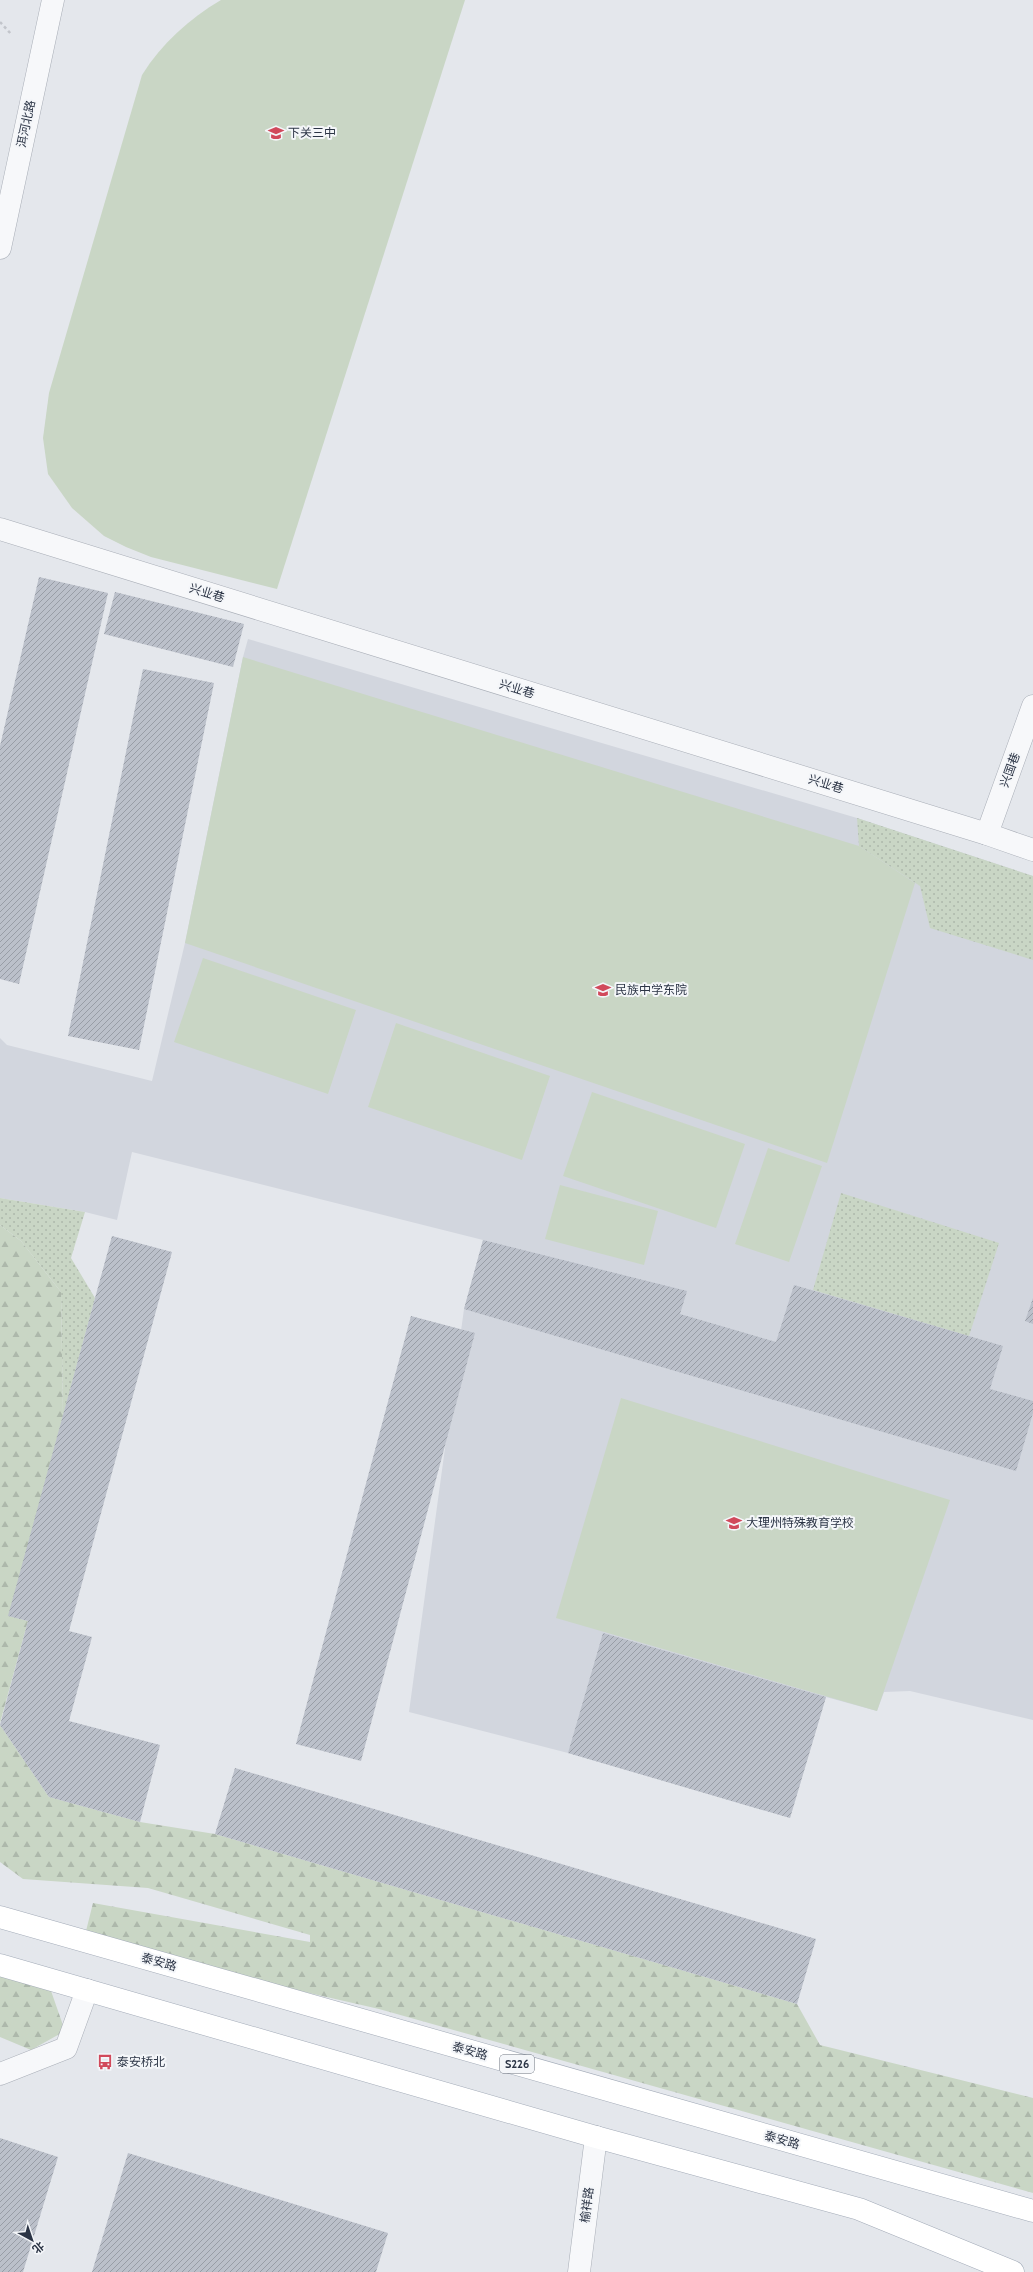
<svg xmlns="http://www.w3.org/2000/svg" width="1033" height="2272" font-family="Cabin,'Noto Sans SC',sans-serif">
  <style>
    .built { fill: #d2d6de }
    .grass { fill: url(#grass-dots) }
    .forest { fill: url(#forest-firs) }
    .green { fill: #c9d6c5 }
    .building { fill: url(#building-hatch) }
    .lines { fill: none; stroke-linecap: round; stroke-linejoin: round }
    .minor-casing { stroke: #a9aeb7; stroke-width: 23 }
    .major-casing { stroke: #a3abb8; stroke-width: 23 }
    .path { stroke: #c2c5cb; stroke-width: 2.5; stroke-dasharray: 3 3; stroke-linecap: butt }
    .minor { stroke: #f7f8fa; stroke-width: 22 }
    .major { stroke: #fff; stroke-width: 22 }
    .labels { text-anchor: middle; stroke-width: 4; stroke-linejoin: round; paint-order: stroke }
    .shield { fill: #f4f6f9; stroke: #676e7b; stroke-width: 1 }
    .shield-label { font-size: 11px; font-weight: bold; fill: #2b3445 }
    .street-label { font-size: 12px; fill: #2b3445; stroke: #f4f6f9 }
    .poi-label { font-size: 12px; fill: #2b3445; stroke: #f4f6f9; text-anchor: start }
  </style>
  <defs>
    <pattern id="grass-dots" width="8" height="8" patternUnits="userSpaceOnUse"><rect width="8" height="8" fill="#c9d6c5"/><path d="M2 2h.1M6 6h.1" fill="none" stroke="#adb8ab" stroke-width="1.8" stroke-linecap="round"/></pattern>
    <pattern id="forest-firs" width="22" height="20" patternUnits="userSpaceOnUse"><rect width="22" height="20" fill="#c9d6c5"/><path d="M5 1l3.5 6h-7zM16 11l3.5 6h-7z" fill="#adb8ab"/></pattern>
    <pattern id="building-hatch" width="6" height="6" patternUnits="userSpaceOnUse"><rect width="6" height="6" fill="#bbc0ca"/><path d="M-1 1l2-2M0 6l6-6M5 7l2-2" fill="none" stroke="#989da6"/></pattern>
  </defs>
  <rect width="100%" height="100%" fill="#e4e7ec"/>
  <polygon class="built" points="248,639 857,818 1033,876 1033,1720 910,1691 884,1692 877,1711 826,1697 790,1818 568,1753 409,1712 464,1309 483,1240 132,1152 117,1220 85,1212 0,1198 0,1038 7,1045 152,1081 185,943 243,657"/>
  <g class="grass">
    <polygon points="857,818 1033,876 1033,960 930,928 920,886 859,846"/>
    <polygon points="841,1193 999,1243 969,1336 813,1290"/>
    <polygon points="0,1198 85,1212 71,1258 95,1298 63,1416 61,1292 21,1241 0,1225"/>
  </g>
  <g class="forest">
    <polygon points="0,1225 21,1241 61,1292 63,1416 9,1616 28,1621 0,1723"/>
    <polygon points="0,1725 49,1797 140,1822 215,1834 797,2004 820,2045 1033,2098 1033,2193 379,2009 283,1987 85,1935 93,1903 310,1942 310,1935 148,1888 23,1879 0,1862"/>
    <polygon points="0,1973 50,1988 65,2031 31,2050 0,2037"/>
  </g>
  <g class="green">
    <path d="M 221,0 L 465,0 L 277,589 L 151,557 L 126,547 L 104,536 L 72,508 L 48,474 L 43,438 L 49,393 L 142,75 C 162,43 189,19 221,0 Z"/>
    <polygon points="243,657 859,846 915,883 827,1163 185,943"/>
    <polygon points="203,958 356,1010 328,1094 174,1042"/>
    <polygon points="396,1023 550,1076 522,1160 368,1107"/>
    <polygon points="592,1092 745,1144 716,1228 563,1176"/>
    <polygon points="768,1148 822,1166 789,1262 735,1244"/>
    <polygon points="560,1185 658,1211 644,1265 545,1239"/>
    <polygon points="621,1398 950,1500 877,1711 556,1618"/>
  </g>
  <g class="building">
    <polygon points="39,577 108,593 19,984 0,979 0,746"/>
    <polygon points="115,592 244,624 233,667 104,634"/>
    <polygon points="143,669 214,683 139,1050 68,1036"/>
    <polygon points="112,1236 172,1252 69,1631 92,1637 69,1721 160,1745 140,1822 49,1797 0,1725 28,1621 8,1616"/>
    <polygon points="483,1240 687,1291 680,1314 776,1342 794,1285 1003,1346 990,1389 1033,1401 1033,1413 1016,1471 464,1309"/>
    <polygon points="1033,1298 1033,1324 1025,1321"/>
    <polygon points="411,1316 475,1333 361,1761 296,1744"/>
    <polygon points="603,1633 826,1697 790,1818 568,1753"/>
    <polygon points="235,1768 816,1939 797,2004 215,1834"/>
    <polygon points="0,2138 58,2157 23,2272 0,2272"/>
    <polygon points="128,2153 388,2233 376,2272 92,2272"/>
  </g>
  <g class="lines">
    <defs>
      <g id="minor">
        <polyline points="0,248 53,0"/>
        <polyline points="0,529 987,834 1033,850"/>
        <polyline points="987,834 1033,706"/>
        <polyline points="0,2074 66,2048 87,1990"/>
        <polyline points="579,2272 596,2137"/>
      </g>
      <g id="major">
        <polyline points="0,1917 1033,2211"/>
        <polyline points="0,1965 596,2137 859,2209 1013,2272"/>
      </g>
    </defs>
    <use href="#minor" class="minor-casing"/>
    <use href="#major" class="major-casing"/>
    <polyline class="path" points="0,22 12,35"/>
    <use href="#minor" class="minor"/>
    <use href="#major" class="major"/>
  </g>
  <defs>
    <symbol id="school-bare" viewBox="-9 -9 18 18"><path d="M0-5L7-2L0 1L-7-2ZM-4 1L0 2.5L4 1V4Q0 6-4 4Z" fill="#d1495b" stroke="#f4f6f9" stroke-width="2.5" paint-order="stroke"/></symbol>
    <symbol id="bus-bare" viewBox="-9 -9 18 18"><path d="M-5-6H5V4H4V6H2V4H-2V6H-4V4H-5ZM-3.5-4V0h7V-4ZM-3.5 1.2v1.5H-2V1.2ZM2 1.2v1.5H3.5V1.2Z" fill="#d1495b" stroke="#f4f6f9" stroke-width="2.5" paint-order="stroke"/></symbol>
  </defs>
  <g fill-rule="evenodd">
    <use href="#school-bare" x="265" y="122" width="22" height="22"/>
    <use href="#school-bare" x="592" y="979" width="22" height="22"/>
    <use href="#school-bare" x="723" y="1512" width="22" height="22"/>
    <use href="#bus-bare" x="94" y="2051" width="22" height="22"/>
  </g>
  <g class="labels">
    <rect class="shield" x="500" y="2055" width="34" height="18" rx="3"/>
    <g class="shield-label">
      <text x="517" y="2068">S226</text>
    </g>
    <g class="street-label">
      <text transform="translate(26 124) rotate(-78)" y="4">洱河北路</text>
      <text transform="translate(207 593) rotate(17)" y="4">兴业巷</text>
      <text transform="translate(517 689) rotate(17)" y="4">兴业巷</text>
      <text transform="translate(1010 770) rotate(-70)" y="4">兴国巷</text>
      <text transform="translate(826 784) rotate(17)" y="4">兴业巷</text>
      <text transform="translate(159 1962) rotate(16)" y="4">泰安路</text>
      <text transform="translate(470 2051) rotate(16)" y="4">泰安路</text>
      <text transform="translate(782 2140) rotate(16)" y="4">泰安路</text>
      <text transform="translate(587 2205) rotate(-83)" y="4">榆祥路</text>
    </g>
    <g class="poi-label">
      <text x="288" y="137">下关三中</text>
      <text x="615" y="994">民族中学东院</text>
      <text x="746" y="1527">大理州特殊教育学校</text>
      <text x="117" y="2066">泰安桥北</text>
    </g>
  </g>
  <g transform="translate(32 2240) rotate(140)" stroke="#f4f6f9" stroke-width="3" paint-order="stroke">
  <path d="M0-3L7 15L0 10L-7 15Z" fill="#2b3445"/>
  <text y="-6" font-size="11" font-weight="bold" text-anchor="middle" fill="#2b3445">北</text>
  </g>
</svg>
